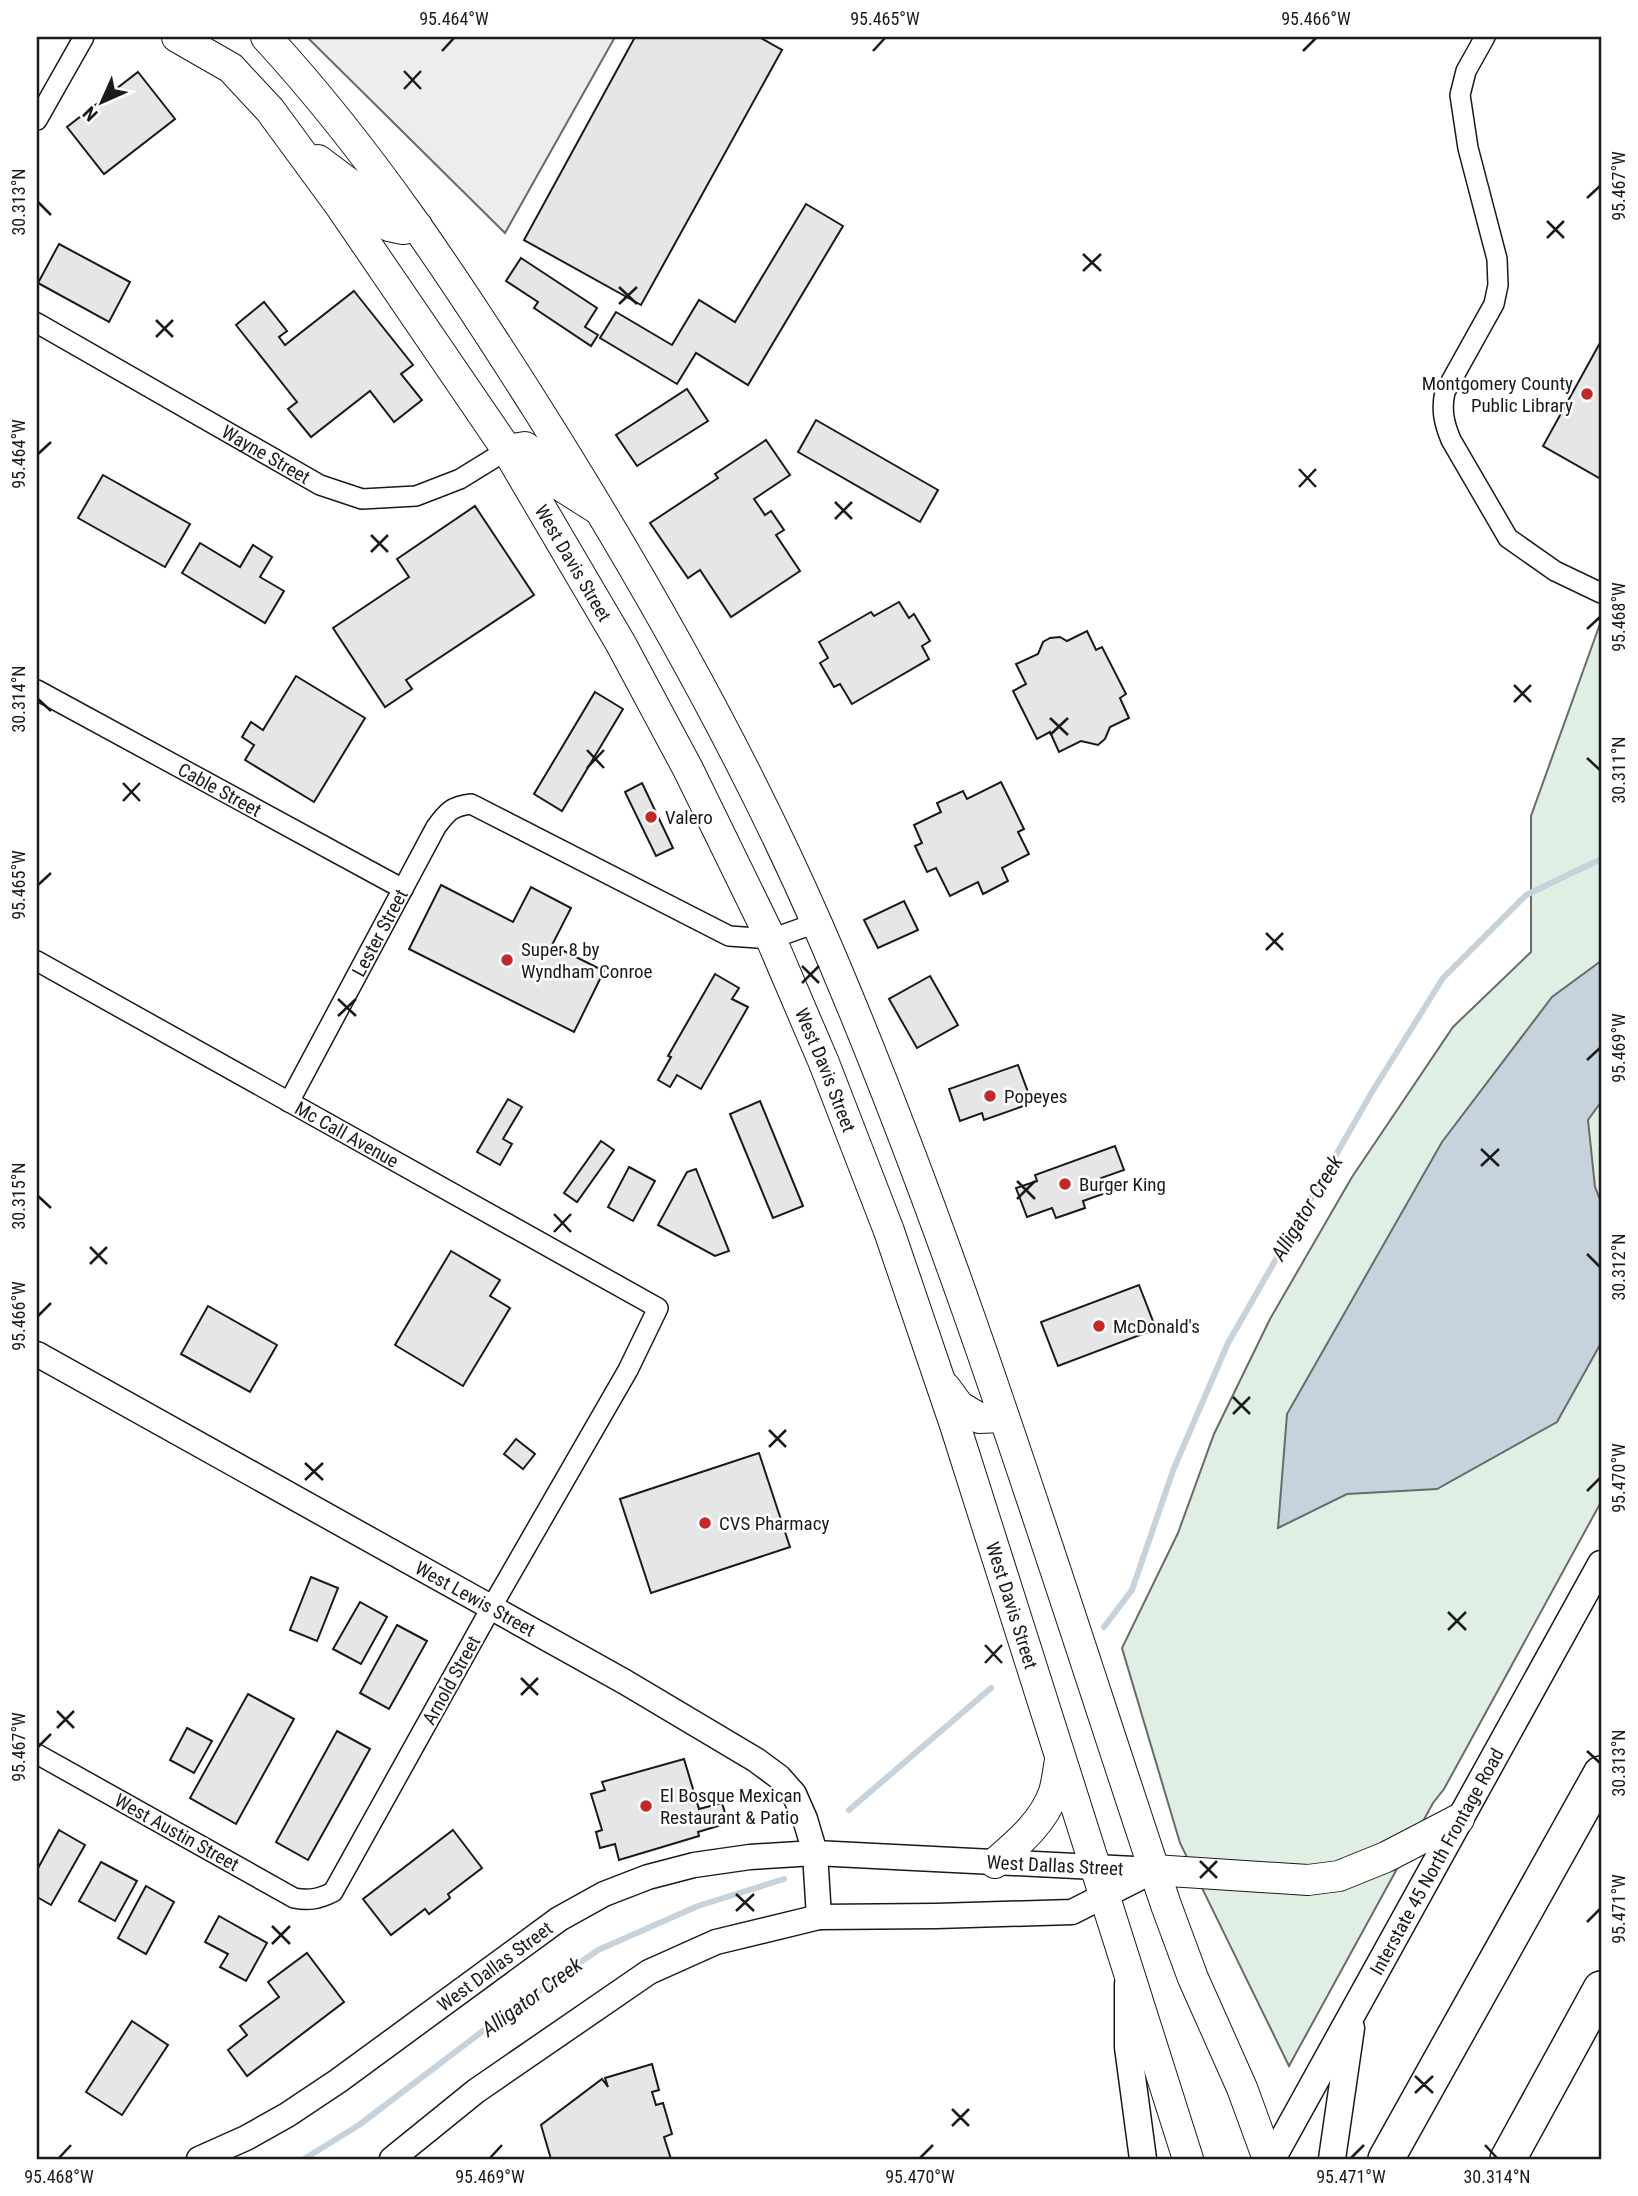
<svg xmlns="http://www.w3.org/2000/svg" width="1638" height="2196" font-family="'Roboto Condensed',sans-serif">
  <style>
    .green { fill: #e0efe3; stroke: #6a6a6a; stroke-width: 2 }
    .parking { fill: #ededed; stroke: #6a6a6a; stroke-width: 2 }
    .water { fill: #c6d2dc; stroke: #6a6a6a; stroke-width: 2 }
    .lines { fill: none; stroke-linecap: round; stroke-linejoin: round }
    .stream { stroke: #c6d2dc; stroke-width: 6 }
    .building { fill: #e6e6e6; stroke: #1a1a1a; stroke-width: 2 }
    .minor-casing { stroke: #1a1a1a; stroke-width: 22 }
    .tertiary-casing { stroke: #1a1a1a; stroke-width: 27 }
    .secondary-casing { stroke: #1a1a1a; stroke-width: 29 }
    .primary-casing { stroke: #1a1a1a; stroke-width: 32 }
    .motorway-casing { stroke: #1a1a1a; stroke-width: 38 }
    .minor { stroke: #fff; stroke-width: 19 }
    .tertiary { stroke: #fff; stroke-width: 24 }
    .secondary { stroke: #fff; stroke-width: 26 }
    .primary { stroke: #fff; stroke-width: 30 }
    .motorway { stroke: #fff; stroke-width: 35 }
    .ticks { fill: none; stroke: #1a1a1a; stroke-width: 2.5 }
    .poi-dot { fill: #c62828; stroke: #fff; stroke-width: 2.5 }
    .labels { text-anchor: middle; stroke-width: 5; stroke-linejoin: round; paint-order: stroke }
    .poi-label { font-size: 19px; fill: #1a1a1a; stroke: #fff; text-anchor: start }
    .street-label { font-size: 19px; fill: #1a1a1a; stroke: #fff }
    .water-label { font-size: 21px; font-style: italic; fill: #1a1a1a; stroke: #fff }
    .neatline { fill: none; stroke: #1a1a1a; stroke-width: 2.5 }
    .ticks-label { font-size: 18px; text-anchor: middle; fill: #1a1a1a }
  </style>
  <rect width="100%" height="100%" fill="#fff"/>
  <polygon class="green" points="1601,621 1601,1502 1444,1789 1433,1803 1289,2066 1180,1843 1122,1648 1178,1533 1214,1434 1270,1319 1352,1177 1453,1027 1531,952 1531,816"/>
  <polygon class="parking" points="307,37 615,37 505,233"/>
  <polygon class="water" points="1601,961 1601,1102 1588,1120 1595,1187 1601,1202 1601,1343 1557,1422 1437,1489 1347,1494 1278,1528 1287,1414 1442,1142 1552,997"/>
  <g class="lines">
    <g class="stream">
      <polyline points="1104,1627 1132,1590 1174,1468 1228,1343 1372,1092 1443,978 1526,895 1601,859"/>
      <polyline points="849,1810 991,1688"/>
      <polyline points="304,2159 359,2125 496,2021 598,1950 698,1906 784,1879"/>
    </g>
  </g>
  <g class="building">
    <polygon points="635,37 759,37 782,50 641,305 524,240"/>
    <polygon points="138,72 175,119 104,174 67,127"/>
    <polygon points="806,204 843,226 748,385 696,353 677,384 600,338 616,312 672,345 699,300 735,322"/>
    <polygon points="59,244 130,282 109,322 38,283"/>
    <polygon points="521,258 597,308 585,327 598,335 591,346 534,308 538,302 506,281"/>
    <polygon points="354,291 413,365 401,374 422,400 394,422 370,391 311,437 288,409 297,402 236,325 264,302 287,331 279,337 285,345"/>
    <polygon points="1601,341 1601,479 1543,446"/>
    <polygon points="687,389 708,421 637,466 616,435"/>
    <polygon points="816,420 938,490 920,522 798,452"/>
    <polygon points="766,440 790,475 754,499 765,515 771,511 784,530 776,535 800,571 731,617 700,570 688,578 650,523 718,478 715,474"/>
    <polygon points="103,475 190,524 165,567 78,518"/>
    <polygon points="475,506 534,595 406,680 412,689 385,707 333,628 409,577 397,559"/>
    <polygon points="200,543 240,567 253,545 272,557 260,577 284,591 265,623 182,573"/>
    <polygon points="899,602 909,618 914,614 930,641 922,646 929,659 852,704 840,684 834,687 820,663 828,658 819,642 871,612 874,616"/>
    <polygon points="1087,631 1096,650 1102,647 1126,694 1120,698 1129,718 1110,727 1105,739 1098,745 1081,741 1059,752 1050,732 1037,739 1013,691 1026,684 1016,664 1038,654 1043,642 1050,638 1060,637 1067,641"/>
    <polygon points="296,676 365,718 314,802 245,760 254,745 242,737 251,722 263,730"/>
    <polygon points="595,692 623,709 562,811 534,794"/>
    <polygon points="1001,782 1024,829 1018,832 1029,854 1002,868 1008,881 983,894 978,882 950,896 936,868 927,872 915,846 922,843 914,825 941,812 937,803 963,791 967,799"/>
    <polygon points="642,783 673,848 656,856 625,792"/>
    <polygon points="441,885 513,922 531,887 571,908 552,945 604,971 574,1032 409,949"/>
    <polygon points="904,901 918,930 878,948 864,920"/>
    <polygon points="715,974 739,988 732,999 748,1007 701,1089 677,1075 670,1087 658,1080 671,1057 668,1056"/>
    <polygon points="930,976 958,1025 917,1048 889,999"/>
    <polygon points="1018,1065 1032,1103 984,1120 982,1113 960,1121 949,1089"/>
    <polygon points="508,1099 522,1107 503,1139 512,1144 500,1165 477,1152"/>
    <polygon points="760,1101 803,1206 773,1218 730,1114"/>
    <polygon points="601,1141 614,1150 577,1202 564,1193"/>
    <polygon points="1115,1146 1124,1170 1101,1178 1106,1193 1083,1201 1085,1208 1056,1218 1052,1208 1027,1217 1016,1188 1037,1181 1035,1175"/>
    <polygon points="629,1167 655,1181 633,1221 608,1207"/>
    <polygon points="696,1169 729,1251 715,1256 658,1225 687,1172"/>
    <polygon points="451,1251 500,1280 490,1296 510,1308 463,1386 395,1345"/>
    <polygon points="1139,1285 1156,1329 1058,1366 1041,1322"/>
    <polygon points="208,1306 277,1345 250,1392 181,1354"/>
    <polygon points="516,1439 535,1454 523,1469 504,1454"/>
    <polygon points="759,1453 790,1547 651,1593 620,1499"/>
    <polygon points="311,1577 338,1588 317,1641 290,1630"/>
    <polygon points="360,1602 387,1617 361,1664 333,1649"/>
    <polygon points="397,1625 427,1641 389,1709 360,1693"/>
    <polygon points="248,1694 294,1719 236,1824 190,1798"/>
    <polygon points="187,1728 212,1741 194,1773 170,1760"/>
    <polygon points="337,1731 370,1749 308,1860 276,1842"/>
    <polygon points="684,1759 699,1809 722,1803 728,1823 698,1832 699,1836 619,1860 615,1844 600,1848 596,1832 602,1830 591,1794 605,1790 602,1782"/>
    <polygon points="59,1830 85,1845 51,1905 37,1897 37,1870"/>
    <polygon points="453,1830 482,1868 448,1894 450,1898 429,1914 425,1909 391,1935 363,1899"/>
    <polygon points="101,1862 137,1881 115,1921 79,1901"/>
    <polygon points="146,1886 174,1902 146,1954 118,1938"/>
    <polygon points="219,1916 267,1943 246,1981 220,1967 228,1954 205,1942"/>
    <polygon points="307,1953 344,2002 247,2076 228,2050 247,2035 240,2026 279,1997 268,1982"/>
    <polygon points="132,2021 168,2045 122,2115 86,2092"/>
    <polygon points="652,2064 659,2090 652,2092 656,2105 663,2103 672,2134 664,2137 671,2159 551,2159 541,2125 602,2079 608,2087 605,2078"/>
  </g>
  <g class="lines">
    <defs>
      <g id="minor">
        <path d="M 1485,37 L 1466,71 L 1460,95 L 1468,148 L 1497,259 L 1498,285 L 1494,304 L 1445,392 C 1441,410 1444,423 1451,440 L 1508,538 L 1555,571 L 1601,593"/>
        <polyline points="37,120 84,37"/>
        <path id="s1" d="M 37,323 L 320,485 L 362,499 L 416,496 L 460,479 L 507,450"/>
        <path id="s2" d="M 37,690 L 403,889"/>
        <path id="s3" d="M 37,961 L 658,1308 L 628,1370 L 491,1608 L 333,1892 C 319,1899 309,1901 294,1898 L 37,1754"/>
        <path id="s4" d="M 289,1102 L 436,827 C 447,812 452,806 471,804 L 729,936 L 771,939 L 816,923"/>
      </g>
      <g id="tertiary">
        <path id="s5" d="M 37,1354 L 625,1682 L 756,1760 L 779,1777 L 794,1794 L 805,1819 L 815,1853 L 819,1917"/>
        <path id="s6" d="M 199,2159 L 246,2138 L 287,2115 L 338,2081 L 559,1919 L 604,1894 L 648,1877 L 694,1865 L 750,1857 L 815,1853 L 1154,1870"/>
        <polyline points="392,2159 476,2091 649,1972 716,1942 819,1917 936,1916 1072,1912 1151,1872"/>
      </g>
      <g id="secondary">
        <polyline points="1128,1984 1128,2047 1143,2159"/>
        <path id="s7" d="M 1272,2159 L 1601,1564"/>
        <polyline points="1332,2159 1351,2028"/>
      </g>
      <g id="primary">
        <path id="s8" d="M 177,37 L 231,68 L 270,110 L 339,204 L 507,450 L 621,644 L 688,769 L 771,939 L 824,1063 L 889,1231 L 955,1425 L 1188,2159"/>
        <path d="M 266,37 C 371,151 455,279 538,410 C 642,575 740,747 818,926 C 956,1244 1056,1577 1166,1905 L 1193,1978 L 1242,2088 L 1268,2159"/>
        <polyline points="318,160 354,187 389,226 403,229 417,226"/>
        <polyline points="507,450 525,447 539,457 555,482 596,508"/>
        <polyline points="945,1387 959,1406 979,1418 1003,1417"/>
        <path d="M 995,1863 C 1018,1843 1043,1823 1054,1792 C 1057,1782 1058,1771 1060,1760"/>
        <polyline points="1154,1870 1308,1880 1339,1876 1386,1857 1459,1819"/>
      </g>
      <g id="motorway">
        <polyline points="1386,2159 1601,1774"/>
        <polyline points="1508,2159 1601,1989"/>
      </g>
    </defs>
    <use href="#minor" class="minor-casing"/>
    <use href="#tertiary" class="tertiary-casing"/>
    <use href="#secondary" class="secondary-casing"/>
    <use href="#primary" class="primary-casing"/>
    <use href="#motorway" class="motorway-casing"/>
    <use href="#minor" class="minor"/>
    <use href="#tertiary" class="tertiary"/>
    <use href="#secondary" class="secondary"/>
    <use href="#primary" class="primary"/>
    <use href="#motorway" class="motorway"/>
  </g>
  <path class="ticks" d="M 442,51 L 454,38M 873,51 L 885,38M 1303,51 L 1316,38M 404,71 L 421,89M 404,89 L 421,71M 1587,198 L 1600,186M 38,202 L 51,215M 1547,221 L 1564,238M 1547,238 L 1564,221M 1083,254 L 1101,271M 1083,271 L 1101,254M 619,287 L 637,304M 619,304 L 637,287M 156,320 L 173,337M 156,337 L 173,320M 38,454 L 51,442M 1299,469 L 1316,487M 1299,487 L 1316,469M 835,502 L 852,519M 835,519 L 852,502M 371,535 L 388,552M 371,552 L 388,535M 1587,629 L 1600,617M 1514,685 L 1531,702M 38,699 L 51,711M 1514,702 L 1531,685M 1050,718 L 1068,735M 1050,735 L 1068,718M 587,750 L 604,768M 1587,758 L 1600,770M 587,768 L 604,750M 123,783 L 140,801M 123,801 L 140,783M 38,885 L 51,873M 1266,933 L 1283,950M 1266,950 L 1283,933M 802,966 L 819,983M 802,983 L 819,966M 338,999 L 356,1016M 338,1016 L 356,999M 1587,1060 L 1600,1048M 1481,1149 L 1499,1166M 1481,1166 L 1499,1149M 1017,1181 L 1035,1199M 38,1196 L 51,1208M 1017,1199 L 1035,1181M 554,1214 L 571,1232M 554,1232 L 571,1214M 90,1247 L 107,1264M 1587,1254 L 1600,1267M 90,1264 L 107,1247M 38,1316 L 51,1303M 1233,1397 L 1250,1414M 1233,1414 L 1250,1397M 769,1430 L 786,1447M 769,1447 L 786,1430M 305,1463 L 323,1480M 305,1480 L 323,1463M 1587,1491 L 1600,1478M 1448,1612 L 1466,1630M 1448,1630 L 1466,1612M 985,1645 L 1002,1663M 985,1663 L 1002,1645M 521,1678 L 538,1695M 521,1695 L 538,1678M 57,1711 L 74,1728M 57,1728 L 74,1711M 38,1747 L 51,1734M 1587,1751 L 1600,1763M 1200,1861 L 1217,1878M 1200,1878 L 1217,1861M 736,1894 L 754,1911M 736,1911 L 754,1894M 1587,1922 L 1600,1909M 272,1926 L 290,1944M 272,1944 L 290,1926M 1415,2076 L 1433,2093M 1415,2093 L 1433,2076M 952,2109 L 969,2126M 952,2126 L 969,2109M 1485,2145 L 1497,2158M 59,2158 L 71,2145M 490,2158 L 502,2145M 920,2158 L 933,2145M 1351,2158 L 1364,2145"/>
  <g class="poi-dot">
    <circle cx="1587" cy="394" r="7"/>
    <circle cx="651" cy="817" r="7"/>
    <circle cx="507" cy="960" r="7"/>
    <circle cx="990" cy="1096" r="7"/>
    <circle cx="1065" cy="1184" r="7"/>
    <circle cx="1099" cy="1326" r="7"/>
    <circle cx="705" cy="1523" r="7"/>
    <circle cx="646" cy="1806" r="7"/>
  </g>
  <g class="labels">
    <g class="poi-label">
      <text x="1573" y="390" text-anchor="end">Montgomery County<tspan x="1573" dy="22">Public Library</tspan></text>
      <text x="665" y="824">Valero</text>
      <text x="521" y="956">Super 8 by<tspan x="521" dy="22">Wyndham Conroe</tspan></text>
      <text x="1004" y="1103">Popeyes</text>
      <text x="1079" y="1191">Burger King</text>
      <text x="1113" y="1333">McDonald's</text>
      <text x="719" y="1530">CVS Pharmacy</text>
      <text x="660" y="1802">El Bosque Mexican<tspan x="660" dy="22">Restaurant &amp; Patio</tspan></text>
    </g>
    <g class="street-label">
      <text dy="7" stroke="none"><textPath href="#s1" startOffset="264">Wayne Street</textPath></text>
      <text dy="7" stroke="none"><textPath href="#s8" startOffset="665">West Davis Street</textPath></text>
      <text dy="7" stroke="none"><textPath href="#s2" startOffset="208">Cable Street</textPath></text>
      <text dy="7" stroke="none"><textPath href="#s4" startOffset="192">Lester Street</textPath></text>
      <text dy="7" stroke="none"><textPath href="#s8" startOffset="1232">West Davis Street</textPath></text>
      <text dy="7" stroke="none"><textPath href="#s3" startOffset="355">Mc Call Avenue</textPath></text>
      <text dy="7" stroke="none"><textPath href="#s5" startOffset="502">West Lewis Street</textPath></text>
      <text dy="7" stroke="none"><textPath href="#s8" startOffset="1799">West Davis Street</textPath></text>
      <text transform="translate(451 1680) rotate(-61)" y="7">Arnold Street</text>
      <text transform="translate(177 1832) rotate(29)" y="7">West Austin Street</text>
      <text dy="7" stroke="none"><textPath href="#s7" startOffset="340">Interstate 45 North Frontage Road</textPath></text>
      <text dy="7" stroke="none"><textPath href="#s6" startOffset="942">West Dallas Street</textPath></text>
      <text dy="7" stroke="none"><textPath href="#s6" startOffset="354">West Dallas Street</textPath></text>
    </g>
    <g class="water-label">
      <text transform="translate(1307 1208) rotate(-59)" y="7">Alligator Creek</text>
      <text transform="translate(532 1997) rotate(-36)" y="7">Alligator Creek</text>
    </g>
  </g>
  <rect width="1638" height="2196" fill="none" stroke="#ffffff" stroke-width="77"/>
  <g transform="translate(102 102) rotate(225)" stroke="#ffffff" stroke-width="5" paint-order="stroke">
  <path d="M0-5L12 26L0 18L-12 26Z" fill="#1a1a1a"/>
  <text y="-10" font-size="19" font-weight="bold" text-anchor="middle" fill="#1a1a1a">N</text>
  </g>
  <rect x="38" y="38" width="1562" height="2120" class="neatline"/>
  <g class="ticks-label">
    <text x="454" y="25">95.464°W</text>
    <text x="885" y="25">95.465°W</text>
    <text x="1316" y="25">95.466°W</text>
    <text transform="translate(1619 186) rotate(-90)" y="6">95.467°W</text>
    <text transform="translate(19 202) rotate(-90)" y="6">30.313°N</text>
    <text transform="translate(19 454) rotate(-90)" y="6">95.464°W</text>
    <text transform="translate(1619 617) rotate(-90)" y="6">95.468°W</text>
    <text transform="translate(19 699) rotate(-90)" y="6">30.314°N</text>
    <text transform="translate(1619 770) rotate(-90)" y="6">30.311°N</text>
    <text transform="translate(19 885) rotate(-90)" y="6">95.465°W</text>
    <text transform="translate(1619 1048) rotate(-90)" y="6">95.469°W</text>
    <text transform="translate(19 1196) rotate(-90)" y="6">30.315°N</text>
    <text transform="translate(1619 1267) rotate(-90)" y="6">30.312°N</text>
    <text transform="translate(19 1316) rotate(-90)" y="6">95.466°W</text>
    <text transform="translate(1619 1478) rotate(-90)" y="6">95.470°W</text>
    <text transform="translate(19 1747) rotate(-90)" y="6">95.467°W</text>
    <text transform="translate(1619 1763) rotate(-90)" y="6">30.313°N</text>
    <text transform="translate(1619 1909) rotate(-90)" y="6">95.471°W</text>
    <text x="59" y="2183">95.468°W</text>
    <text x="490" y="2183">95.469°W</text>
    <text x="920" y="2183">95.470°W</text>
    <text x="1351" y="2183">95.471°W</text>
    <text x="1497" y="2183">30.314°N</text>
  </g>
</svg>
